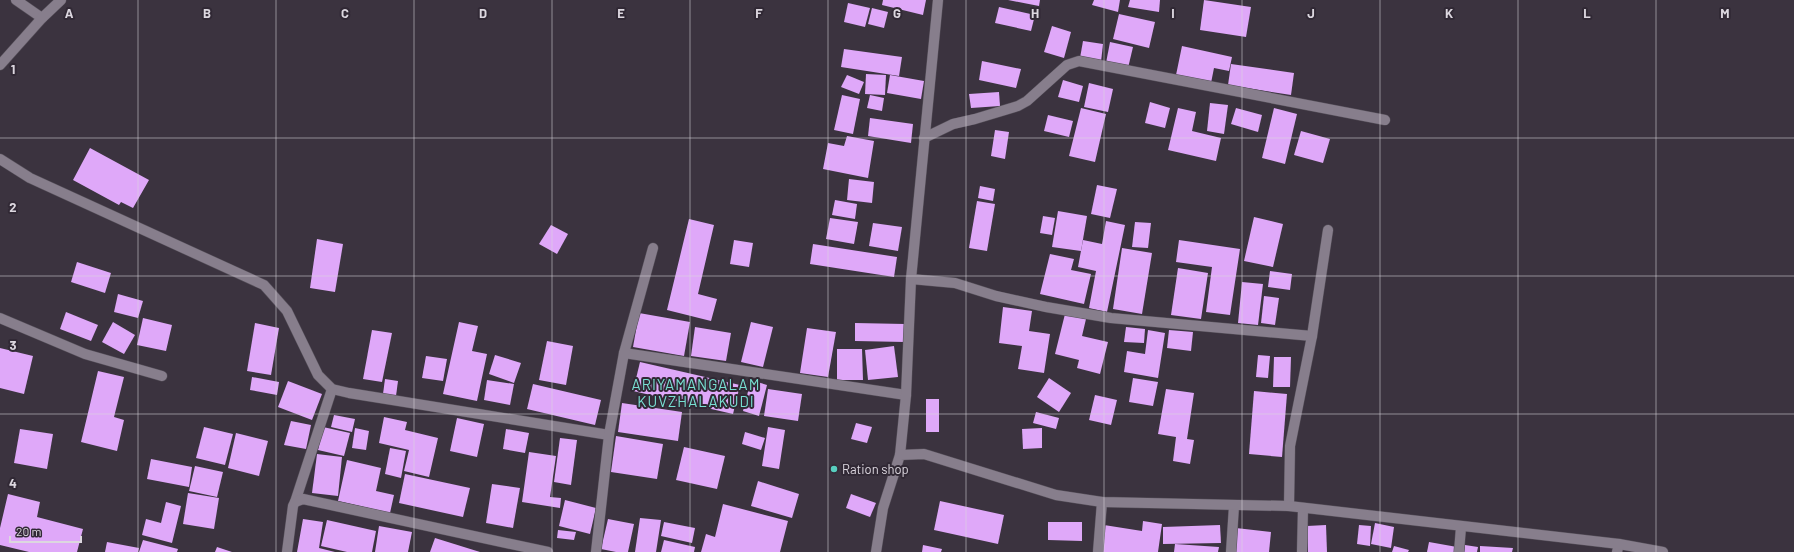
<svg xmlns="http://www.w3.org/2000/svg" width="1794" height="552" font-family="Barlow,sans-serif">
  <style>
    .building { fill: #dfa8f9 }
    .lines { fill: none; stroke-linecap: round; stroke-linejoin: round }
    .minor-casing { stroke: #56505a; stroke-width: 11 }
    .tertiary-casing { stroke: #56505a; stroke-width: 11 }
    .minor { stroke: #877e8c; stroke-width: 10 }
    .tertiary { stroke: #877e8c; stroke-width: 10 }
    .grid { fill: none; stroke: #dcd7df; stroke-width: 1; stroke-opacity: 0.55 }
    .poi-dot { fill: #58cebf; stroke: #312935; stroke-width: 1.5 }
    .labels { text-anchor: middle; stroke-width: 4; stroke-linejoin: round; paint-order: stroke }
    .poi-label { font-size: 13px; fill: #dcd7df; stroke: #312935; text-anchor: start }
    .quarter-label { font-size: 15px; letter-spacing: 1px; fill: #78e0d2; stroke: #312935 }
    .grid-label { font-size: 13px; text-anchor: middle; font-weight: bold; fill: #dcd7df; stroke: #312935; stroke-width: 4; stroke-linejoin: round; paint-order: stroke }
  </style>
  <rect width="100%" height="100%" fill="#3b333f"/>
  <g class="building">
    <polygon points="883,0 926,0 923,15 882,5"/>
    <polygon points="1008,0 1040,0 1039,6"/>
    <polygon points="1094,0 1120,0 1118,12 1092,5"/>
    <polygon points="1130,0 1160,0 1159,12 1128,7"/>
    <polygon points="1204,0 1251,7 1246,37 1200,30"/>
    <polygon points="848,3 870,8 865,27 844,22"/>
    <polygon points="999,7 1035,15 1031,31 995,23"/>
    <polygon points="872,8 888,12 884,28 868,24"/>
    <polygon points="1119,14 1155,22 1149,48 1113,39"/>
    <polygon points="1052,26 1071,32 1064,58 1044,52"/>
    <polygon points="1083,41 1103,44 1101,62 1080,58"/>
    <polygon points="1110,42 1133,47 1128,68 1106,63"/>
    <polygon points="1182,46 1232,57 1229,71 1214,68 1211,83 1176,75"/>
    <polygon points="844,49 902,57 899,76 841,67"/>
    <polygon points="982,61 1021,69 1016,88 979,80"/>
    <polygon points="1231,64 1294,73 1291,95 1228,85"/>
    <polygon points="866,74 886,75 885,95 865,94"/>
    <polygon points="847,75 864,82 859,94 841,87"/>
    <polygon points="890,75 924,81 921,99 887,93"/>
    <polygon points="1063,80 1083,86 1079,102 1058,97"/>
    <polygon points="1089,83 1113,89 1108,112 1084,107"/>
    <polygon points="999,92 1000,106 971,108 969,94"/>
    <polygon points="842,95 860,99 853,134 834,130"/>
    <polygon points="870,95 884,98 882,111 867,108"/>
    <polygon points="1150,102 1170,108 1165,128 1145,123"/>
    <polygon points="1210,103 1228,105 1224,134 1207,131"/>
    <polygon points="1081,108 1106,114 1095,162 1069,156"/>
    <polygon points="1178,108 1196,112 1192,131 1221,138 1216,161 1168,150"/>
    <polygon points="1236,108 1262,115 1258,132 1231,124"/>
    <polygon points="1274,108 1297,114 1285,164 1262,158"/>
    <polygon points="1048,115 1073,121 1069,137 1044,131"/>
    <polygon points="870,118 913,124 911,143 868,136"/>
    <polygon points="995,130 1009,132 1005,159 991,156"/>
    <polygon points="1301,131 1330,139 1323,163 1294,155"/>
    <polygon points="847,136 874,141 868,178 823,169 828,143 844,146"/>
    <polygon points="90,148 149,180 133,208 121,202 119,205 73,180"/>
    <polygon points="849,179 874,182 872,203 847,200"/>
    <polygon points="1097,185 1117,189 1110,218 1091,214"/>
    <polygon points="980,186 995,189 993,201 978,198"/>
    <polygon points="835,200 857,204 855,219 832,215"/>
    <polygon points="977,201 995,204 987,251 969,248"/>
    <polygon points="1058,211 1087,216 1081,251 1052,247"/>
    <polygon points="1043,216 1055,218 1052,235 1040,233"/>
    <polygon points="1254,217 1283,224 1273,267 1244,261"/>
    <polygon points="830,218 858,222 854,244 826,239"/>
    <polygon points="689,219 714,225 698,294 717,299 711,321 667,310"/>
    <polygon points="1106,221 1125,225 1107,312 1089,308 1096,271 1078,267 1083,240 1102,244"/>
    <polygon points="1135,222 1151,223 1148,248 1132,247"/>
    <polygon points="873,223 902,227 898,251 869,246"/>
    <polygon points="551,225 568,234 557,254 539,244"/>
    <polygon points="317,239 343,244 335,292 310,288"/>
    <polygon points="734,240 753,243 749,267 730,264"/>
    <polygon points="1179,240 1240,249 1230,315 1206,312 1212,267 1176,262"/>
    <polygon points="813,244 897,257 894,277 810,264"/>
    <polygon points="1122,248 1152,253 1142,314 1113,309"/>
    <polygon points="1050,254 1074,259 1071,270 1091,274 1084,304 1040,294"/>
    <polygon points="77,262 111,273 105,293 71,282"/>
    <polygon points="1178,268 1208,273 1201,319 1171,315"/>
    <polygon points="1270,271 1292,274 1290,290 1268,287"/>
    <polygon points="1242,282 1263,284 1258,325 1238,323"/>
    <polygon points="118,294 143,301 138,318 114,312"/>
    <polygon points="1264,296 1279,298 1275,325 1261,323"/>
    <polygon points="1003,307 1032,311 1029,331 1050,334 1044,373 1018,369 1022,346 999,343"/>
    <polygon points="66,312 98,325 91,341 60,329"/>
    <polygon points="639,313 690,322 684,356 633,347"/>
    <polygon points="1065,314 1086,319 1082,336 1108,342 1100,374 1077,368 1079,360 1055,354"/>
    <polygon points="143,318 172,325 166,351 137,345"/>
    <polygon points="113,322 135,335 124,354 102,342"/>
    <polygon points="459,322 478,326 472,351 487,354 477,401 443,394"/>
    <polygon points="751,322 773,327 763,367 741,362"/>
    <polygon points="255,323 279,328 271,375 247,371"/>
    <polygon points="855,323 905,324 905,342 855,341"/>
    <polygon points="695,327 731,333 726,361 691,356"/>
    <polygon points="1126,327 1145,329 1144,343 1124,342"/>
    <polygon points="807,328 836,332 828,377 800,373"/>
    <polygon points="372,330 392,333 382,382 363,379"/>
    <polygon points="1148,330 1165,333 1158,378 1124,372 1127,351 1145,354"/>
    <polygon points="1169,330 1193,332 1191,351 1167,348"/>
    <polygon points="547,341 573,346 566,385 539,380"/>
    <polygon points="894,346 898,377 868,380 865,350"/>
    <polygon points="0,348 33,356 24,394 0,388"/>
    <polygon points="837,349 862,349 863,380 837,380"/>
    <polygon points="495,355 521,363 514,383 489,374"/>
    <polygon points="1258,355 1270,356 1268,378 1256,377"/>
    <polygon points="426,356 447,359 443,381 422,378"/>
    <polygon points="1274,357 1291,357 1290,387 1273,387"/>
    <polygon points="640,362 740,385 733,414 633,391"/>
    <polygon points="98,371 124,377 114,417 124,420 117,451 81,442"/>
    <polygon points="252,377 279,382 277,395 250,390"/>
    <polygon points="1049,378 1071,393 1059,412 1037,397"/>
    <polygon points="1133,378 1158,382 1153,406 1129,402"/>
    <polygon points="385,379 398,381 396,396 383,394"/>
    <polygon points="487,380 514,384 510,405 484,400"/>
    <polygon points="751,380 767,385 759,416 743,411"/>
    <polygon points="288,381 322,394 312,420 278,407"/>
    <polygon points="533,384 601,400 595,425 527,409"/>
    <polygon points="768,389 802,394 798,421 764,416"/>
    <polygon points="1166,389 1194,393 1187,439 1194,440 1190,464 1173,461 1176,437 1158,434"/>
    <polygon points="1254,391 1287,394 1282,457 1249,454"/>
    <polygon points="1095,395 1117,400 1111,425 1089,420"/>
    <rect x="926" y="399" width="13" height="33"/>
    <polygon points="622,403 682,412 678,441 618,432"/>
    <polygon points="1036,412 1059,418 1056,429 1033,423"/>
    <polygon points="334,415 355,419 352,432 331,427"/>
    <polygon points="384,417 407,422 405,430 438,438 429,477 404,471 409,450 379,443"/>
    <polygon points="457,418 484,424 477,457 450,451"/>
    <polygon points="291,421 311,425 306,449 284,445"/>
    <polygon points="856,423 872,427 867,443 851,439"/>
    <polygon points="204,427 233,434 225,465 196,458"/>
    <polygon points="323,427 350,433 344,456 318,450"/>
    <polygon points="768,427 785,430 779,469 762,466"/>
    <polygon points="355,428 369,431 366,450 352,448"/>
    <polygon points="1042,428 1042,448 1023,449 1022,429"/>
    <polygon points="20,429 53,434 47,469 14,463"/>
    <polygon points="506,429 529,433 525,453 503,449"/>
    <polygon points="745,432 765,438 761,450 742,444"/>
    <polygon points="236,433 268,441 259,476 228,468"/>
    <polygon points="616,436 663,444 657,479 611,472"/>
    <polygon points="560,438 577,440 571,485 554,482"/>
    <polygon points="684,447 725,456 717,489 676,480"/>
    <polygon points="390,448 406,451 401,478 385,474"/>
    <polygon points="529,452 556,456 550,497 561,498 560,508 522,502"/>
    <polygon points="317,454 342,457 338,496 312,493"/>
    <polygon points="151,459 192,467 189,487 147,479"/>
    <polygon points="347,460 381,468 376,491 394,495 390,513 338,501"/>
    <polygon points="195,466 223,472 217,497 189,491"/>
    <polygon points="405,474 470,488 463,517 399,503"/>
    <polygon points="758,481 799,494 792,518 751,506"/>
    <polygon points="492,484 520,488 513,528 486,523"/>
    <polygon points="188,493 219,498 214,529 183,524"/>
    <polygon points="8,494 40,502 37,517 83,529 77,552 29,552 0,545 0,528"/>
    <polygon points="851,494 876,503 870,517 846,508"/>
    <polygon points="565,500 596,508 590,534 559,526"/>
    <polygon points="940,501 1004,515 998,544 934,530"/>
    <polygon points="166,502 181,506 172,543 142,535 146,519 161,523"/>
    <polygon points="723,504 788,521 780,552 701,552 706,534 715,537"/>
    <polygon points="640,518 661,520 656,552 635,552"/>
    <polygon points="303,519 323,522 319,548 335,552 297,552"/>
    <polygon points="608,519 634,524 628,552 616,552 601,549"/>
    <polygon points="327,520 376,531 372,552 347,552 321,546"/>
    <polygon points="1143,521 1162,524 1158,552 1100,552 1104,525 1142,531"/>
    <polygon points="664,522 695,528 692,543 661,536"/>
    <polygon points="1048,522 1082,522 1082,541 1048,540"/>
    <polygon points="1375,523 1394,527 1391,548 1371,544"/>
    <polygon points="1220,525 1221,543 1163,544 1163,527"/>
    <polygon points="1326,525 1327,552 1308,552 1307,526"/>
    <polygon points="1359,525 1371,526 1370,546 1357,544"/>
    <polygon points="379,526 412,532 408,552 375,552"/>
    <polygon points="1236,528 1271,532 1269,552 1234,552"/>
    <polygon points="558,530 576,532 574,540 557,538"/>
    <polygon points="435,538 480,552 430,552"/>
    <polygon points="143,540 178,549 177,552 139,552"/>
    <polygon points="664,540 695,547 694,552 661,552"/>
    <polygon points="107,542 139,548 138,552 105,552"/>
    <polygon points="1429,542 1457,547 1456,552 1427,552"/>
    <polygon points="1175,544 1219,547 1218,552 1174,552"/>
    <polygon points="923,545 942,549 941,552 922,552"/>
    <polygon points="1465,545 1478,547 1477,552 1464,552"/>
    <polygon points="1394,546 1409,550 1408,552 1392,552"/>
    <polygon points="1480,546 1513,548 1512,552 1480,552"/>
    <polygon points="217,547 232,552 215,552"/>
  </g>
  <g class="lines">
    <defs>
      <g id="minor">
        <polyline points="16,0 42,18"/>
        <polyline points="0,65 42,18 61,0"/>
        <polyline points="924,138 953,124 975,119 1018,106 1027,101 1067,65 1079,61 1385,120"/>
        <polyline points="0,159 30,178 264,285 287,311 318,375 332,389 349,393 609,435"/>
        <polyline points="911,279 955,283 996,296 1046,307 1111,318 1312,336"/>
        <polyline points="0,318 85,354 162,376"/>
        <polyline points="624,353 906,395"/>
        <polyline points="900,455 906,395 911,279 938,0"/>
        <polyline points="295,502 332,389"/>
        <polyline points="1289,506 1290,446 1312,336 1328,230"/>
        <polyline points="596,552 609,435 624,353 653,248"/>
        <polyline points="1098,552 1102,502"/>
        <polyline points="1231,552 1234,506"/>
        <polyline points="1302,552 1303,508"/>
        <polyline points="1459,552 1461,527"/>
        <polyline points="1617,552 1619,544"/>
      </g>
      <g id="tertiary">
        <polyline points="287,552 293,506 295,502 303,499 548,552"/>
        <polyline points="876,552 883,508 900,455 924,454 1056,495 1102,502 1289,506 1619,544 1663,552"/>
      </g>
    </defs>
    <use href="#minor" class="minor-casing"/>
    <use href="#tertiary" class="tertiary-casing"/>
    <use href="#minor" class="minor"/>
    <use href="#tertiary" class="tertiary"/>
  </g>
  <path class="grid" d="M 138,0 L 138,552M 276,0 L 276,552M 414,0 L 414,552M 552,0 L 552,552M 690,0 L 690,552M 828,0 L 828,552M 966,0 L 966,552M 1104,0 L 1104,552M 1242,0 L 1242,552M 1380,0 L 1380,552M 1518,0 L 1518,552M 1656,0 L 1656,552M 0,138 L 1794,138M 0,276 L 1794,276M 0,414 L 1794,414"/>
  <circle class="poi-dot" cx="834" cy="469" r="4"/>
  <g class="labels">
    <g class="poi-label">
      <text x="842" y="474">Ration shop</text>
    </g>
    <g class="quarter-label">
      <text x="696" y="390">ARIYAMANGALAM<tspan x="696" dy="17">KUVZHALAKUDI</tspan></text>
    </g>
  </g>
  <g class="grid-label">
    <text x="69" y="18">A</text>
    <text x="207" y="18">B</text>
    <text x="345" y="18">C</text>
    <text x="483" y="18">D</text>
    <text x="621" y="18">E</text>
    <text x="759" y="18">F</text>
    <text x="897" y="18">G</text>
    <text x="1035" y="18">H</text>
    <text x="1173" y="18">I</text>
    <text x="1311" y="18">J</text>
    <text x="1449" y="18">K</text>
    <text x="1587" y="18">L</text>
    <text x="1725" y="18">M</text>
    <text x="13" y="74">1</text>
    <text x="13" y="212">2</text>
    <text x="13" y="350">3</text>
    <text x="13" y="488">4</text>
  </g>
  <path d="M10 536v6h71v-6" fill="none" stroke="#dcd7df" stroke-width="2"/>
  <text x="16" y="536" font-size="12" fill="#dcd7df" stroke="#312935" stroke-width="3" paint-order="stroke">20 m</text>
</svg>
